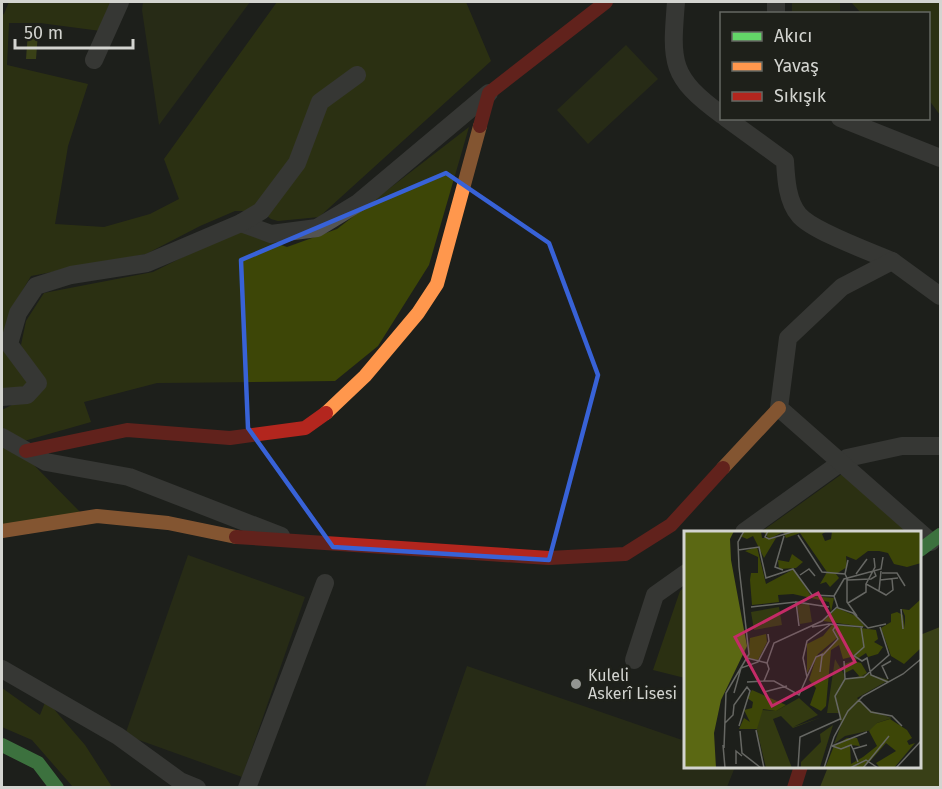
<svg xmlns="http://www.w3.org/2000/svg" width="942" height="789" font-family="'Fira Sans',sans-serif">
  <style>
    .green { fill: #333a11 }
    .forest { fill: #3d4607 }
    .water { fill: #5b6813 }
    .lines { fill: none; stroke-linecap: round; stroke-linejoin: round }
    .street { stroke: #545452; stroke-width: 18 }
    .fast { stroke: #63d668; stroke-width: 14 }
    .slow { stroke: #ff974d; stroke-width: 14 }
    .jam { stroke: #b3261e; stroke-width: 14 }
    .marked { fill: none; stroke: #3862d7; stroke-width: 4.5; stroke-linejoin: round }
    .poi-dot { fill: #939591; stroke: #1e201a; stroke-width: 2 }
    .labels { text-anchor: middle; stroke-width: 6; stroke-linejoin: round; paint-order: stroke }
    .poi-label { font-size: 16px; fill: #d3d4d0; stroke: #1e201a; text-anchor: start }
    .inset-river { fill: none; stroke: #5b6813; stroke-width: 3 }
    .inset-road { fill: none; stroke: #666763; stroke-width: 1.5 }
    .view { fill: #c42b67; fill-opacity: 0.15; stroke: #c42b67; stroke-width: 3 }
    .inset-edge { fill: none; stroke: #d3d4d0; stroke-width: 3 }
  </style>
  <rect width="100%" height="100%" fill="#1d1f1b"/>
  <g class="green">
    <polygon points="143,2 250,2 159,125 142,10"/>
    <rect x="792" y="2" width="48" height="11"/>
    <polygon points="626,45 658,79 588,144 557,110"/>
    <polygon points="188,555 305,597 242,777 125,735"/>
    <polygon points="467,666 685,741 686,766 735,767 727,787 425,787"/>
  </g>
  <g class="forest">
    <polygon points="9,2 113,2 101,31 40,23 9,23 7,65 88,84 68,146 55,224 104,227 150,214 179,199 164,159 277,2 466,2 491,61 319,217 278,221 271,219 261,211 235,211 200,226 146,254 31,276 12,308 2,347 29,382 23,389 2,390 2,15 4,14"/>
    <polygon points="851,2 940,2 940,115 929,100 928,14 861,13"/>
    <polygon points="469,127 429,265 378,346 335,381 157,383 84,402 91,422 24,441 2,427 2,410 45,388 21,345 26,321 44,293 153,272 237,230 287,247 337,229"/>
    <polygon points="2,443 26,457 82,514 2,525"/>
    <polygon points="842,474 912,532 761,532"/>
    <polygon points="685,587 685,678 653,670 680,591"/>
    <polygon points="2,688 40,715 46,700 85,745 112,787 73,787 32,740 2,727"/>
  </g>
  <g class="water">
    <polygon points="28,32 38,33 36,59 26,59"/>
    <polygon points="940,627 940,787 820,787 828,767 920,766 920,635"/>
  </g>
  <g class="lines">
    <g class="street">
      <path d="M 676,2 C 671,63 670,77 722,115"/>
      <polyline points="776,2 776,14"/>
      <polyline points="94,60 120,2"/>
      <path d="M 726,118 L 785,161 C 786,178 787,201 799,215 C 812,231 871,252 892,261"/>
      <polyline points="840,118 940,158"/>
      <polyline points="241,223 271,234 317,228 358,203 489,93"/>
      <polyline points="2,397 27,395 38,383 9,344 18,313 36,286 71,275 147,263 241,223 261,211 297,163 320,102 357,75"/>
      <polyline points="2,437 46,462 129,477 281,536"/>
      <polyline points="744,532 847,458 902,446 940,446"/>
      <polyline points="931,542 779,408 788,338 842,287 892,261 940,296"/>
      <polyline points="634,660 655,595 686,573"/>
      <polyline points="2,669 118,736 180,781 197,788"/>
      <polyline points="247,788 325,583"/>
    </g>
    <g class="fast">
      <polyline points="920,550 940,535"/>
      <polyline points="2,745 38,763 57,788"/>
    </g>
    <g class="slow">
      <polyline points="326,413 365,376 418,313 437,284 480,126"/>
      <polyline points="723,468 779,408"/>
      <polyline points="2,531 97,516 168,523 236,537"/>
    </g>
    <g class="jam">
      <polyline points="480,126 489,93 606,2"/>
      <polyline points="26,451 127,430 230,438 305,428 326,413"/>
      <polyline points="236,537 549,558 625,554 671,525 723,468"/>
      <polyline points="794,788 801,766"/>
    </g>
  </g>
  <path d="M0 0H942V789H0ZM 446,173 L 549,243 L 598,375 L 549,560 L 333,547 L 248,428 L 241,260 Z" fill="#1d1f1b" fill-opacity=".55" fill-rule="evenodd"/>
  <path class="marked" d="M 446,173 L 549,243 L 598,375 L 549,560 L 333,547 L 248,428 L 241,260 Z"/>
  <circle class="poi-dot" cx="576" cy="684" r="6"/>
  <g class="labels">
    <g class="poi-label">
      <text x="588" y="681">Kuleli<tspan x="588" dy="18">Askerî Lisesi</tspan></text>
    </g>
  </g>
  <g transform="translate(684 531)">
    <rect width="237" height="237" fill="#1d1f1b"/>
    <path d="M 125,72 L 128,91 L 116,93 L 113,74 ZM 95,76 L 98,94 L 70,99 L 67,81 ZM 151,128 L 163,148 L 185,143 L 205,149 L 173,167 L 185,179 L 208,187 L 193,192 L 188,199 L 161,205 L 150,213 L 157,194 L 155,182 L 143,182 ZM 115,167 L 134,184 L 109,196 L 138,186 L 109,197 L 97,185 L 89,188 L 108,237 L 82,237 L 72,195 L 78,179 L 92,180 ZM 149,194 L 136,236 L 117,237 L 117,231 L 137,211 L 136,203 Z" fill="#333a11"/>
    <path d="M 60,0 L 77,0 L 78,7 L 92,7 L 80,27 L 69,5 L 63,8 L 56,5 ZM 79,0 L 143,0 L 138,3 L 141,10 L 147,8 L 148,0 L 237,0 L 237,32 L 223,36 L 210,33 L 204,22 L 195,20 L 184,20 L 172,29 L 162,25 L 163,36 L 152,43 L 155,47 L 146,56 L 142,51 L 136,53 L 143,41 L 116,2 L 102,7 L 99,1 L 85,8 ZM 73,16 L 82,53 L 110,38 L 127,65 L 150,67 L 147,81 L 145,71 L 109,63 L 94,64 L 95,71 L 68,74 L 66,49 L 67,42 L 74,42 L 74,26 L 61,20 ZM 108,23 L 119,31 L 112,37 L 95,38 L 94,29 L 105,31 ZM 237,68 L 237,117 L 220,133 L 207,125 L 197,97 L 207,91 L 207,83 L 213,81 L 219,84 L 221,97 L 221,85 L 218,78 L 225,79 ZM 153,77 L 172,85 L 181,96 L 139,90 ZM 148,94 L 152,94 L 149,99 L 153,107 L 134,123 L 123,142 L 123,113 L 139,105 ZM 154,94 L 192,99 L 194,108 L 190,111 L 199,116 L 194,123 L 184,126 L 182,122 L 170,130 L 177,132 L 183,142 L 176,146 L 169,138 L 161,142 L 160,133 L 169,130 L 167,126 L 159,128 L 155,114 L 147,119 L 142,175 L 137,180 L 126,174 L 132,157 L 125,149 L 132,127 L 155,108 L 150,99 ZM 82,103 L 83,111 L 74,129 L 64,127 L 66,107 ZM 68,159 L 102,174 L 92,180 L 79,178 L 73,198 L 55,198 L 60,187 L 66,191 L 60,179 L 68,177 L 69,171 L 63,167 ZM 206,188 L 223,199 L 228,207 L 223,210 L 225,214 L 231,212 L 210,237 L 196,237 L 192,232 L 212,220 L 202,212 L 180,237 L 141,237 L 150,215 L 163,207 L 173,207 L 176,215 L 166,214 L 167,233 L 179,226 L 193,215 L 185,200 L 193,192 Z" fill="#3d4607"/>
    <path d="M 0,0 L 50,0 L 46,8 L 47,29 L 63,115 L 37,169 L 30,202 L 32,237 L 0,237 Z" fill="#5b6813"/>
    <path class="inset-river" d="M 0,37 L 4,0"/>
    <path class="inset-road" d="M 84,0 L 81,6 L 85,8 L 111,0M 114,4 L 138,41 L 161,43M 54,19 L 75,16 L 82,47 L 109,38 L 128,64 L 150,65 L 154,77 L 169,82 L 184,97 L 202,93M 190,27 L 191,36 L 182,53 L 202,64 L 209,59 L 208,48M 164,29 L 161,43 L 164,49 L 187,48 L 192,45 L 190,40M 99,39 L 91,36 L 100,5M 198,42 L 213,42 L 221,55M 172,43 L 183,28M 116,44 L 125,38 L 131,45M 163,47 L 163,71 L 173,85M 196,49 L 214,47M 195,60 L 197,40M 150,65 L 160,48 L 197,38 L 199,26M 164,72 L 182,61 L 182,53M 67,76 L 112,71M 217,78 L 219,98M 115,95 L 112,71 L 145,76M 128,96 L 145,93 L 179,96M 177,96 L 180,116 L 170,125 L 178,130 L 183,127 L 187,144 L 204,151M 63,127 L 83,132 L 85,138 L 80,150 L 63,151M 160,130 L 161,148M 83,132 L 90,112 L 138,90 L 153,76M 136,141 L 138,125 L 154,108 L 149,99 L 153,93M 123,146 L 132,126 L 139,123M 204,148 L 198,135 L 207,130M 80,150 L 90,150 L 115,164 L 123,146 L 119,127 L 123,110 L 147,93M 80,161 L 103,155M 50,162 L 57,137 L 74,131 L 85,110 L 84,103M 175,169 L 187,181 L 208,185 L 218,195M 157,189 L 151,165 L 161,148 L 180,146 L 205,124 L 196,96M 41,192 L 49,184 L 50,174 L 63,156 L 66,160 L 55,195M 72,199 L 80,237M 56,200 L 58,222 L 77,237M 39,214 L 41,237M 148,215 L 183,201M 148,215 L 157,218 L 167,214 L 169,218M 40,217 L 42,162 L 65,123 L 55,36 L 54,11 L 60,0M 174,231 L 169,218 L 183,214M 52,233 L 52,220 L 58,225M 114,237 L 116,206 L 156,188M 140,237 L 150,206 L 164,180 L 179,165 L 219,143 L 237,128M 166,237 L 182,229 L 194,237M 179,237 L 205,205M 212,237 L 237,210"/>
    <path class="view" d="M 134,62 L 171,131 L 88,175 L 51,106 Z"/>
    <rect width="237" height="237" class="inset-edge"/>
  </g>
  <rect width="942" height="789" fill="none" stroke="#d3d4d0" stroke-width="6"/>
  <rect x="720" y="12" width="210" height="108" fill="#1e201a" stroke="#666863" stroke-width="1.5"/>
  <rect x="732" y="32" width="30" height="9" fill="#63d668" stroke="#666863" stroke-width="1.5"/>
  <text x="774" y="42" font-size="18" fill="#d3d4d0">Akıcı</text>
  <rect x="732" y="62" width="30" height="9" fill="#ff974d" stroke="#666863" stroke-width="1.5"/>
  <text x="774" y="72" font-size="18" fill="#d3d4d0">Yavaş</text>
  <rect x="732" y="92" width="30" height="9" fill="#b3261e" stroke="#666863" stroke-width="1.5"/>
  <text x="774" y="102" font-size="18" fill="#d3d4d0">Sıkışık</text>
  <path d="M15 39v9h118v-9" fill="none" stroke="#d3d4d0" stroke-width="3"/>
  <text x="24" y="39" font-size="18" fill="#d3d4d0" stroke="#1e201a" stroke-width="4.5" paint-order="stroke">50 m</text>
</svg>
